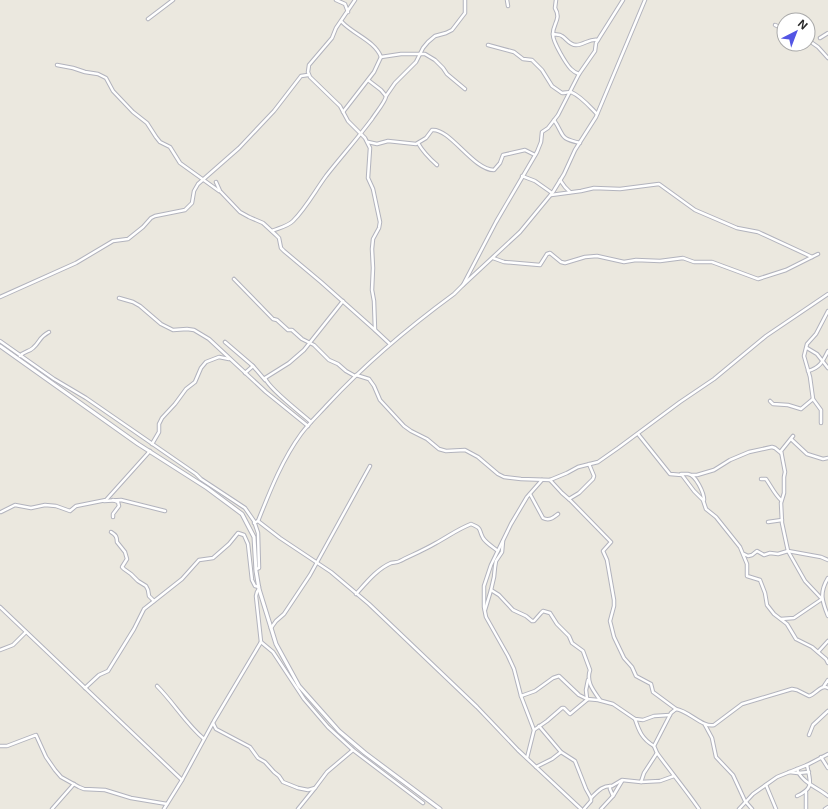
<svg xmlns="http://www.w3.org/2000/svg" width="828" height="809" font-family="Inter,sans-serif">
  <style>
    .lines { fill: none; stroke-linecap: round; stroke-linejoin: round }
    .minor-casing { stroke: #b2b3bd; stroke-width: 4.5 }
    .tertiary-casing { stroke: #b2b3bd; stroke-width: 5 }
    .minor { stroke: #fff; stroke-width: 2.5 }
    .tertiary { stroke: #fff; stroke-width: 3 }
  </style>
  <rect width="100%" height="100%" fill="#ebe8df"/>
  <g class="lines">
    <defs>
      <g id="minor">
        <polyline points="336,0 345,4 348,12"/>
        <polyline points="355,0 336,28 332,38 309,65 308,72 310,77 340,106 348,121 365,138 370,148 368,178 373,189 380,222 379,228 373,239 372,249 373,268 372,290 374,301 375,330 390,344"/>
        <polyline points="507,0 508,6"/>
        <path d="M 556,0 L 555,8 C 562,20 552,24 553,35 C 553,42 566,64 571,69 C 573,71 576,73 579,74"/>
        <polyline points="148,19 173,0"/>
        <path d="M 342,22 C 353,34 375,41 381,57 L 374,72 L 343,112"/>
        <polyline points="775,25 784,29"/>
        <path d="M 553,34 C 556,35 559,34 562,36 C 567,39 569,45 576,45 C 584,45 590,38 598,40"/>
        <polyline points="820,38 828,33"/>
        <polyline points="808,40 818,47 828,58"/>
        <path d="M 488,45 L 514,52 L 523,59 L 532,60 L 542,70 L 552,86 L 562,93 C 565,93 568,92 571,92 C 581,96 590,107 597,114"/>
        <polyline points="381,57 401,54 425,54 435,60 443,68 447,74 465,89"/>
        <polyline points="57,65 73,68 85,72 98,74 106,78 113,91 133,112 147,123 156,137 160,142 170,147 180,163 219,191"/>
        <polyline points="386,96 395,83 416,62 423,48 428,42 435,36 446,33 452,30 465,13 465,0"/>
        <path d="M 554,120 C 565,136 558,138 580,143"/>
        <path d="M 368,142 L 377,144 L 388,141 L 416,144 L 426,138 L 432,130 C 450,128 473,170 494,170 L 500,163 L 503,155 L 525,150 L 535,155"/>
        <path d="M 418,143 C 423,152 429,158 437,165"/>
        <polyline points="522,176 535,181 552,193"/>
        <polyline points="560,180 565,187 570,192"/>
        <polyline points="216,182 220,191 240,212 249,217 263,223 276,235 279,238 281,248 284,251 321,282 375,330"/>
        <polyline points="551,195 581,191 594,188 620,189 659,184 695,210 737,228 758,232 812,257"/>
        <path d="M 272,231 C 279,228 288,226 293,221 C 306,208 315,191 326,176 C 341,157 357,139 372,119 C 375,114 386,101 386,96 L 381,90 L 368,80"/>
        <polyline points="493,258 504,262 540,265 547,254 550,253 561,262 565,263 585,257 597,256 624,262 636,260 660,261 683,258 694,262 712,262 758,279 786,270 818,254"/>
        <polyline points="234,279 273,319 277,320 288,330 292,330 302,339 314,345 329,360 338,364 346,371 355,376"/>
        <polyline points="463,285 520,232 553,192 564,174 575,150 596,117 645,0"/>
        <polyline points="0,297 76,263 113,241 128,239 143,227 151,218 155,216 185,210 192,203 194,191 198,184 239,148 274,111 301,76 308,75"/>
        <polyline points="119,298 133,302 140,306 161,324 173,330 187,329 194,330 209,339 266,392 308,426"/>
        <polyline points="0,341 54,379 86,398 196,474 201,479 245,508 254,521 258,533 259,568 256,569"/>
        <polyline points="225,342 253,366 265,380"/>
        <polyline points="807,348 817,354 828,368"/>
        <path d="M 20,356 C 24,351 29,352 33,348 C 41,341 38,338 49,332"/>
        <path d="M 808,371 C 820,368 823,361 828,351"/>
        <polyline points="245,373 253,366"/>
        <polyline points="356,375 369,379 374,386 380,400 404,426 411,431 427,439 439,449 446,451 465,450 478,457 498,474 504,477 521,479 550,480 567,473 578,467 598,462 618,448 680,402 714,379 766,336 828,294"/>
        <polyline points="770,401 773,404 788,405 801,409 813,399"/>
        <path d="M 311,422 C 301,413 269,389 265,378 L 289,363 L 304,350 L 343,301"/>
        <polyline points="821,423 821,410 813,399 810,377 804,356 807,344 816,334 828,311"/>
        <polyline points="638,434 670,474 682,475 694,491 703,500 706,509 716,517 740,547 747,564 747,576 760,580 765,593 767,605 774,614 787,624 796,639 812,647 826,659 828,663"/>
        <polyline points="791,439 807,454 823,459 828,458"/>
        <polyline points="152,444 159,432 159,424 162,418 175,404 186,389 195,382 201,368 206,362 219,357 229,359"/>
        <path d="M 681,474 C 682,474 688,474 688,474 C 696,475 704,493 704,500"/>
        <polyline points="692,475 697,475 714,470 730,460 749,452 772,447 775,448 781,453"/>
        <path d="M 761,479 L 766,479 C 771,486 775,495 781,500"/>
        <polyline points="550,480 562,493 570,500 611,542 603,551 607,560 614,600 614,606 610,621 614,637 624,658 632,667 636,676 651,684 653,692 676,709"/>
        <path d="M 530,494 L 543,518 C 549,521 553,518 558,514"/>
        <polyline points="569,499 579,493 593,479 594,476 589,464"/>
        <polyline points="104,501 121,500 165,511"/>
        <polyline points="1,512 15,505 31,508 45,505 56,506 70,511 76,506 106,500 150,451"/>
        <polyline points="113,517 113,514 119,506 118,502 113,500"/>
        <polyline points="258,521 280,538 331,572 369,604 477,707 518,750 581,809"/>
        <polyline points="768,522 782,520"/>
        <path d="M 254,523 L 258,521 C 270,491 282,460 301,434 C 309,423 319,414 328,404 C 366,363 409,327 454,294 L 463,285 L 496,222 L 537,152 L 541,142 L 542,132 L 548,128 L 558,115 L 579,74 L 595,51 L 596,43 L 623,0"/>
        <path d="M 111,532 C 116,535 117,537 117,542 L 125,552 L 127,559 L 122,567 L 124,569 L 131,574 L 138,581 L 146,586 L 148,590 L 149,596 L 154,601"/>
        <path d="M 503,541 L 502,552 L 496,561 L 495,567 L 494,577 L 491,590 L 499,595 L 513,610 L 526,616 L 532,621 L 534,621 L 541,613 L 543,611 L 550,613 L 557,624 L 569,636 L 572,643 L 583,651 L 590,670 C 586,682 593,690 600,700"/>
        <polyline points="744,554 748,556 752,555 757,551 764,555 770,553 778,554 788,551 821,557 828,560"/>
        <path d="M 828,578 C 819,593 822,601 828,616"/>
        <path d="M 356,594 C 366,583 377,569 391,563 C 394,562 397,563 400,561 C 412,555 424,550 436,543 C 449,536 458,529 471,524 C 483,529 478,529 483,538 C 486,543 493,547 498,551"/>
        <polyline points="0,607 182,780"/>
        <polyline points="485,610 491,590"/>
        <polyline points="781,619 794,618 822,599 805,581 788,551 782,523 781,503 784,493 784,477 785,472 781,451 793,436"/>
        <polyline points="271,628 276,621 284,614 310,575 370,466"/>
        <polyline points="261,642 273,652 304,699 328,727 353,750 423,803"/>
        <polyline points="0,650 13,645 26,632"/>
        <polyline points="818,652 828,641"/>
        <path d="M 157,686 C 174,703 186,724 204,739"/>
        <polyline points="824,686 828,680"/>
        <polyline points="85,688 99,675 108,671 134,629 144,609 182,579 199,560 213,558 229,544 238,533 244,535 248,544 252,580 255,586 259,587"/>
        <polyline points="521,696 535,691 553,678 559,676 579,695 587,699 598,700 613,704 635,719 643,720 654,716 670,715"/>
        <polyline points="587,699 586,690 588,680"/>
        <path d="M 635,719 C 639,731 642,739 654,746"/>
        <polyline points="213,723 216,729 250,747 258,758 265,762 274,772 279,776 283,782 298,788 308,790 315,788 327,772 353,750"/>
        <polyline points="705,725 712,738 716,757 733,775 745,801 752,809"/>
        <polyline points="539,726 561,752 575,761 586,789 591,798 591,801 584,809"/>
        <polyline points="534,730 547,721 562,708 564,708 570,714 588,699"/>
        <polyline points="809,735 813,725 828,711"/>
        <polyline points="0,746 7,746 36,735 46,757 55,770 61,777 79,787 84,789 105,790 131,798 167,804"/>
        <path d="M 657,753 C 671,772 686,790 699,809"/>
        <polyline points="821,757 828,768"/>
        <polyline points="527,758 534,730 521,696 514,669 508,656 486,617 484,607 484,586 491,565 511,524 527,497 542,480"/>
        <polyline points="536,767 552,759 561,752"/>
        <path d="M 797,769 C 801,782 818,788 828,796"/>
        <polyline points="789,772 798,773 809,772"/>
        <polyline points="641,782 660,781 674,776"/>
        <polyline points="766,785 776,809"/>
        <polyline points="610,786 610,789 613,796"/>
        <polyline points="806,792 806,809"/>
        <path d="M 797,796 C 815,788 810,781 807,765"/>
        <path d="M 591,798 C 598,791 603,785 612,786 L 622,780 L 641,782 L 644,773 L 657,753 L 654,746 L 671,713 L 676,709 C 689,711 703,728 714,725 L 742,704 L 792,689 L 797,690 L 809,696 C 816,694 821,684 828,688"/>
        <polyline points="52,809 74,784"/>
        <polyline points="164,809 182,780 214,721 261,642 256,596 257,592 259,589"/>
        <polyline points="298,809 315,788"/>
        <polyline points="601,809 613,796 622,781"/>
        <polyline points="739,809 753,794 777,777 807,765 828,754"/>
        <polyline points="825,809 828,807"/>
      </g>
      <polyline id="tertiary" points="0,346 138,444 207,488 242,514 254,537 256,571 259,589 276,644 299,686 339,731 365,753 440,809"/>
    </defs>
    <use href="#minor" class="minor-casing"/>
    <use href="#tertiary" class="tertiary-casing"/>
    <use href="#minor" class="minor"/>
    <use href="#tertiary" class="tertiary"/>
  </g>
  <g transform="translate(796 32) rotate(42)"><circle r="19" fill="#ffffff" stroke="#aaaaaa"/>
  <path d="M0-3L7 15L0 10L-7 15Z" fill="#5355e4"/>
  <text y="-6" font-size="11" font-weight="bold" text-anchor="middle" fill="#2b2b2b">N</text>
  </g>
</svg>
